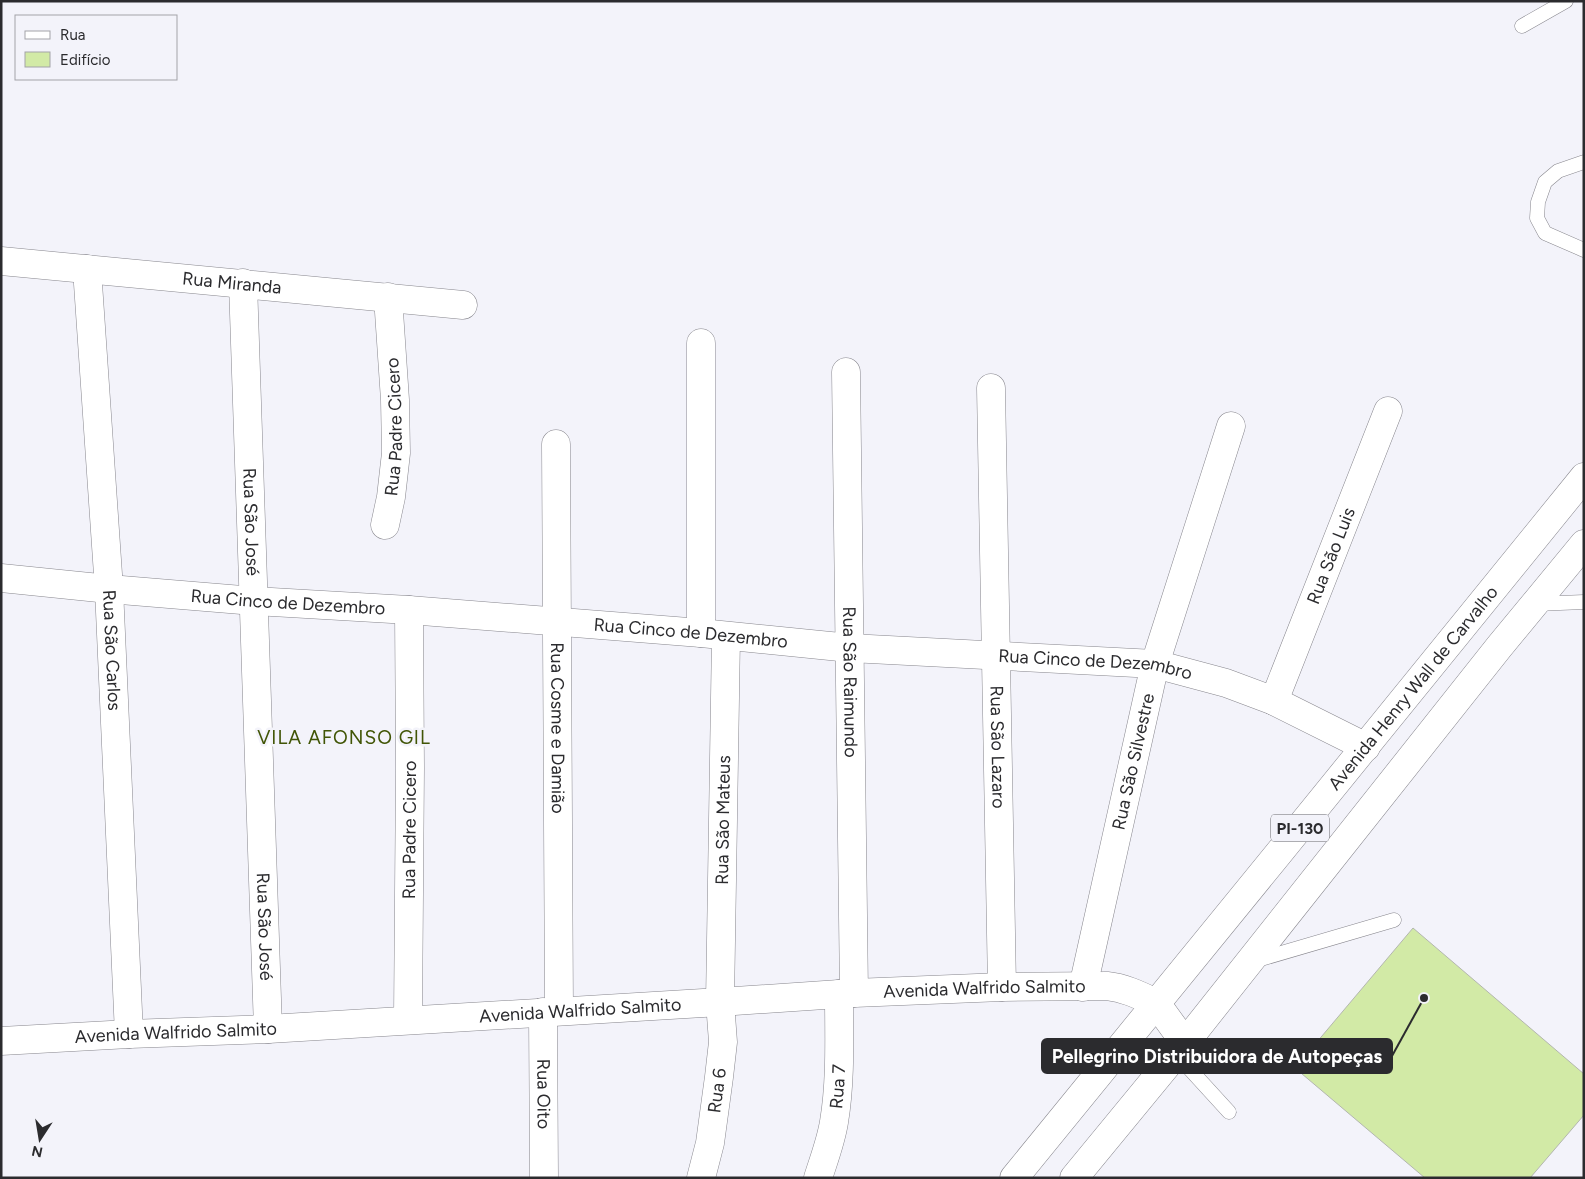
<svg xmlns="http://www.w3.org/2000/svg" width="1585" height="1179" font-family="Figtree,sans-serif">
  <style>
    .building { fill: #d2eaa6; stroke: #b3b6af }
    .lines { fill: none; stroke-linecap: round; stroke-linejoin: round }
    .service-casing { stroke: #87868d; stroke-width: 15 }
    .minor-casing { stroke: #87868d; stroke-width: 29 }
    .tertiary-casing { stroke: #87868d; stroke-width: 29 }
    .primary-casing { stroke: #87868d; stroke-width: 29 }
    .service { stroke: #fff; stroke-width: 14 }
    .minor { stroke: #fff; stroke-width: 28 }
    .tertiary { stroke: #fff; stroke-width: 28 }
    .primary { stroke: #fff; stroke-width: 28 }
    .labels { text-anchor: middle; stroke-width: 5; stroke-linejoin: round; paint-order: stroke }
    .shield { fill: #f3f3fa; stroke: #67676b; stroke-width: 1 }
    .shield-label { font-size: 16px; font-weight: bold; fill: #2b2b2e }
    .street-label { font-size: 18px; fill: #2b2b2e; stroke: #f3f3fa }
    .neighbourhood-label { font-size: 19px; letter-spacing: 1px; fill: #415506; stroke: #f3f3fa }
    .leader { fill: none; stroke: #2b2b2e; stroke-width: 2 }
    .callout-dot { fill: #2b2b2e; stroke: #f3f3fa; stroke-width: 2 }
    .callout { fill: #2b2b2e; stroke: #2b2b2e; stroke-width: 2 }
    .callout-label { font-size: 19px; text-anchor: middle; font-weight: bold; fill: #fff }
  </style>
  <rect width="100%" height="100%" fill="#f3f3fa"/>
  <polygon class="building" points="1413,928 1584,1074 1584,1115 1530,1178 1425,1178 1295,1068"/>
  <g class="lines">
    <defs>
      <g id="service">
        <polyline points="1522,26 1566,1"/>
        <polyline points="1584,162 1558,171 1545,182 1538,202 1537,218 1545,233 1584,250"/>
        <polyline points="1535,604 1584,602"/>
        <polyline points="1254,961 1394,920"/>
        <polyline points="1176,1054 1229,1112"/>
      </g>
      <g id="minor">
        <path id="s1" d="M 1,261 L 463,305"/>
        <path id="s2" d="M 87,269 L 109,589 L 129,1034"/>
        <path id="s3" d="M 243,283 L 268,1029"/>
        <polyline points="701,343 701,633"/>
        <path id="s4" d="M 846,372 L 854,993"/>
        <path id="s5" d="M 991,388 L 1002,987"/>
        <path id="s6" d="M 556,444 L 559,1011"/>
        <path id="s7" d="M 385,525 L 391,497 L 396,453 L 395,400 L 388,297"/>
        <path id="s8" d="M 1,578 L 109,589 L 254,601 L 409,610 L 701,633 L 850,648 L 1155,664 L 1226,683 L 1274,701 L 1366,747"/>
        <path id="s9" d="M 1274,701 L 1388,411"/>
        <path id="s10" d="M 1083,987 L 1155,664 L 1231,426"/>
        <path id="s11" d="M 543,1012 L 544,1178"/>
        <path id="s12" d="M 408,1020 L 410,768 L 409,610"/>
        <path id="s13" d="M 701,1178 L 710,1143 L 719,1077 L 723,1042 L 720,1002 L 726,637"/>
        <path id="s14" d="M 818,1178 C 824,1159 831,1141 834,1122 C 841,1080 839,1036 839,994"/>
      </g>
      <g id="tertiary">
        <path id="s15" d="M 1,1041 L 129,1034 L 268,1029 L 720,1002 L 854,993 L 1002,987 L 1107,986 C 1125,988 1139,995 1156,1003"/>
      </g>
      <g id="primary">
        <polyline points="1156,1003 1185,1043"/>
        <path id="s16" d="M 1014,1178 C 1204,944 1395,712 1584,477"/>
        <polyline points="1074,1178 1185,1043 1499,647 1584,544"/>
      </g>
    </defs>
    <use href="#service" class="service-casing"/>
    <use href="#minor" class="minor-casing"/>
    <use href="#tertiary" class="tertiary-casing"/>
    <use href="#primary" class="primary-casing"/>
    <use href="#service" class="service"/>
    <use href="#minor" class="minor"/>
    <use href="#tertiary" class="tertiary"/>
    <use href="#primary" class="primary"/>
  </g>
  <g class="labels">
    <rect class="shield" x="1271" y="814.5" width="58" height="27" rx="4"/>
    <g class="shield-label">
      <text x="1300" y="834">PI-130</text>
    </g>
    <g class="street-label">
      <text dy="6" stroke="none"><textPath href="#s1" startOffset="232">Rua Miranda</textPath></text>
      <text dy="6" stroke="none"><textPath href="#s7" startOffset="99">Rua Padre Cicero</textPath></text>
      <text dy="6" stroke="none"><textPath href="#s3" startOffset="239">Rua São José</textPath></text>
      <text dy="6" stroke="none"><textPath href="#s9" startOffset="156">Rua São Luis</textPath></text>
      <text dy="6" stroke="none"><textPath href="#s8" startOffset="288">Rua Cinco de Dezembro</textPath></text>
      <text dy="6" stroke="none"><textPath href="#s8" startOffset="692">Rua Cinco de Dezembro</textPath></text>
      <text dy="6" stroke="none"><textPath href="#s2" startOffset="382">Rua São Carlos</textPath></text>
      <text dy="6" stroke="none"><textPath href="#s8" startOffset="1098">Rua Cinco de Dezembro</textPath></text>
      <text dy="6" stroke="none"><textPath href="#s4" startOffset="310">Rua São Raimundo</textPath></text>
      <text dy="6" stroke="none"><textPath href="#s16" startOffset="632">Avenida Henry Wall de Carvalho</textPath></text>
      <text dy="6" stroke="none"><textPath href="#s6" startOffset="284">Rua Cosme e Damião</textPath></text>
      <text dy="6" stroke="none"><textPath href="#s5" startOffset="359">Rua São Lazaro</textPath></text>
      <text dy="6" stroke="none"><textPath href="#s10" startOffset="231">Rua São Silvestre</textPath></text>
      <text dy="6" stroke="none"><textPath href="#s13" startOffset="360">Rua São Mateus</textPath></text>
      <text dy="6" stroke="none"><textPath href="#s12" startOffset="190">Rua Padre Cicero</textPath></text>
      <text dy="6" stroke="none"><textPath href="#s3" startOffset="644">Rua São José</textPath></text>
      <text dy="6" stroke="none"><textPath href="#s15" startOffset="985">Avenida Walfrido Salmito</textPath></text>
      <text dy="6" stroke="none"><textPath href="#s15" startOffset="580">Avenida Walfrido Salmito</textPath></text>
      <text dy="6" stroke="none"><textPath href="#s15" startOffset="175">Avenida Walfrido Salmito</textPath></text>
      <text dy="6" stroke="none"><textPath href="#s14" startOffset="94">Rua 7</textPath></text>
      <text dy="6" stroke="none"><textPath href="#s13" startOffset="89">Rua 6</textPath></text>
      <text dy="6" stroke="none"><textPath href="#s11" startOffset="82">Rua Oito</textPath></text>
    </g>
    <g class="neighbourhood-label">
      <text x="344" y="744">VILA AFONSO GIL</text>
    </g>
  </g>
  <path class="leader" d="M1424 998L1392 1056"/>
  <circle class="callout-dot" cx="1424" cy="998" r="5"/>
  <rect class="callout" x="1042" y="1039" width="350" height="34" rx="5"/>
  <g class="callout-label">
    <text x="1217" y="1063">Pellegrino Distribuidora de Autopeças</text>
  </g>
  <rect width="1585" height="1179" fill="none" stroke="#2b2b2e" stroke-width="5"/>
  <rect x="15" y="15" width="162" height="65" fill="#f3f3fa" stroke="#a3a3a8"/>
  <rect x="25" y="31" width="25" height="8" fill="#ffffff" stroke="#a3a3a8"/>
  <text x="60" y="40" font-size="15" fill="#2b2b2e">Rua</text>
  <rect x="25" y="52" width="25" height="15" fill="#d2eaa6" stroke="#a3a3a8"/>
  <text x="60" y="65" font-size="15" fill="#2b2b2e">Edifício</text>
  <g transform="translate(40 1139) rotate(192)" stroke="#f3f3fa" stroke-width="4" paint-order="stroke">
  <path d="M0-4L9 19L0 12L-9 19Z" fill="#2b2b2e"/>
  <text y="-8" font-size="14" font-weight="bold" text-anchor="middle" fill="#2b2b2e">N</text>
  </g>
</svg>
